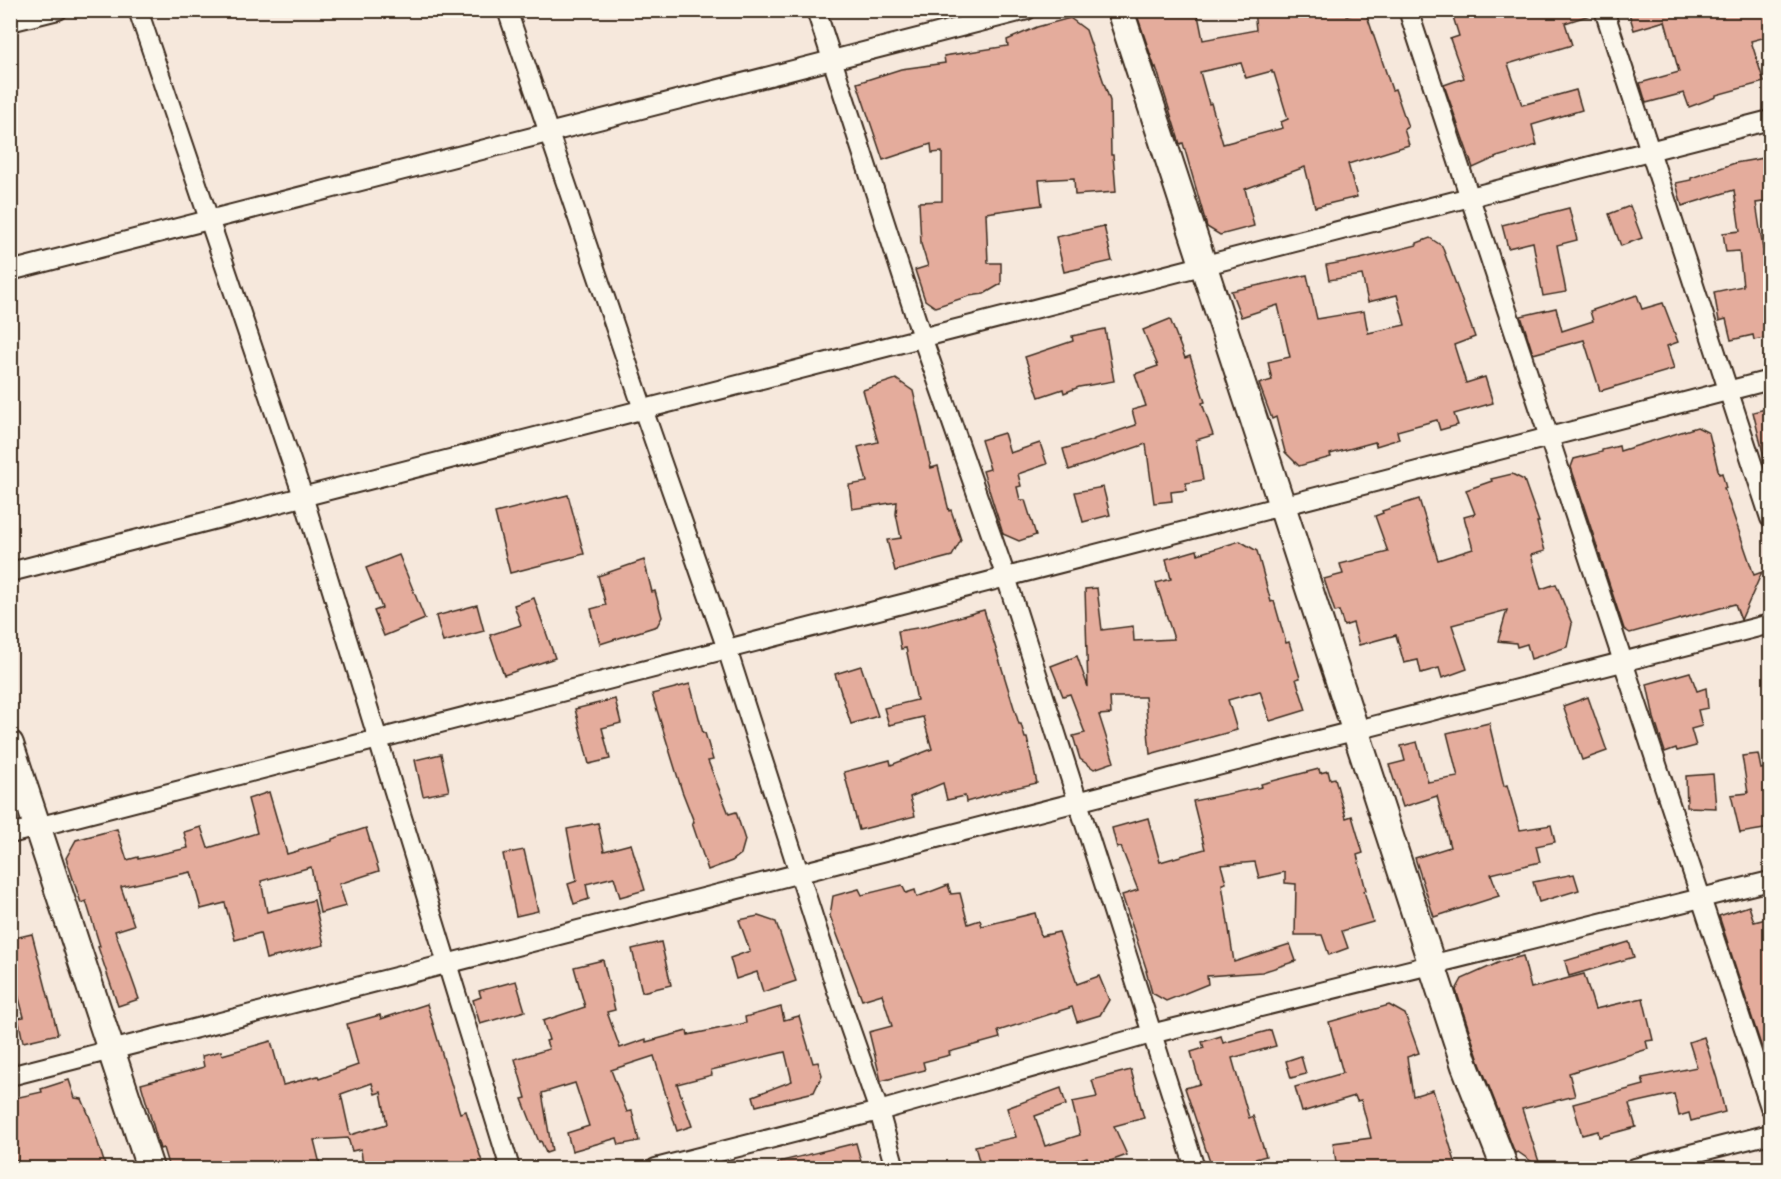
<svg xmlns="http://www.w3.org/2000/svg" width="1781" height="1179" font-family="'Gochi Hand',sans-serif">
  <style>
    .building { fill: #e4ac9c; stroke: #3b2a1e; stroke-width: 1.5; fill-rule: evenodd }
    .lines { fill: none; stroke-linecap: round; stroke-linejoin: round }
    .street-casing { stroke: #3b2a1e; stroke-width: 22 }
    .secondary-casing { stroke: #3b2a1e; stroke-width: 30 }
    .street { stroke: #fbf7ec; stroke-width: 18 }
    .secondary { stroke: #fbf7ec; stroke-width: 26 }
  </style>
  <rect width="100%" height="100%" fill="#f6e8dc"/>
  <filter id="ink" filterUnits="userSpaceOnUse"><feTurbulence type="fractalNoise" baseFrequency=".0167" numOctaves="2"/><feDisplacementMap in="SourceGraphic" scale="12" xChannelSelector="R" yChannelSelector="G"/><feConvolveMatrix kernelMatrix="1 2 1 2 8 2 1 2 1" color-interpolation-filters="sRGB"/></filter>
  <g filter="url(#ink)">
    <g class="building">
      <path d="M 1141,10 L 1197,10 L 1203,40 L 1256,30 L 1254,10 L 1346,10 L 1347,16 L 1365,10 L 1392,90 L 1395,89 L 1408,127 L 1404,129 L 1409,145 L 1348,164 L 1357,197 L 1315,207 L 1305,167 L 1245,189 L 1254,226 L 1220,235 L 1207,227 L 1183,143 L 1180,144 L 1156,67 L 1155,68 L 1138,18 ZM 1241,63 L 1246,78 L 1272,71 L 1272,73 L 1274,73 L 1288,119 L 1281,122 L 1283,128 L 1223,144 L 1211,103 L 1209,104 L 1200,72 Z"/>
      <polygon points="1451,10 1593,10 1593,14 1565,23 1572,45 1508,64 1522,105 1576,90 1582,110 1532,125 1537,145 1497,157 1473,168 1444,85 1464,78 1450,39 1459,36"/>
      <polygon points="1628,10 1767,10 1770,20 1770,36 1751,41 1764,82 1716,95 1716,97 1689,107 1684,93 1646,103 1640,83 1679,72 1665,21 1634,30"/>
      <polygon points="1070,18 1086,30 1110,101 1111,155 1113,155 1116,192 1075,195 1074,178 1039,180 1042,205 986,213 988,263 1001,263 1001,284 984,294 969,296 935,307 925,300 915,270 928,266 921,244 919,202 942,201 942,152 932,153 931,144 883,160 857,83 901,69 945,63 944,56 1008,46 1007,40 1037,27"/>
      <polygon points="1770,157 1770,201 1756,203 1763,249 1768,248 1770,263 1770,337 1754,340 1753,335 1731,340 1726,319 1719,321 1714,292 1743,286 1739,251 1726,252 1723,233 1740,231 1734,190 1682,206 1676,183 1691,180 1691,178 1735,163"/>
      <polygon points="1630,206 1642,238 1621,246 1609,214"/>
      <polygon points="1569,208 1577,240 1557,245 1566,292 1543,296 1533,242 1508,248 1502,225"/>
      <polygon points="1104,226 1112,261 1064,272 1056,237"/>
      <polygon points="1430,238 1442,246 1475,337 1454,345 1466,383 1485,377 1493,403 1454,414 1458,425 1440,430 1437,420 1397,431 1399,439 1376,446 1375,442 1330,454 1331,457 1299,466 1285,452 1276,417 1272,419 1259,384 1272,380 1268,362 1290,357 1278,305 1241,317 1231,291 1307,275 1317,319 1364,311 1368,333 1405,325 1397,295 1368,302 1362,275 1329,280 1326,265 1360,259 1417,245 1417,243"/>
      <polygon points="1637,295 1642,309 1663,303 1678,342 1667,346 1674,369 1600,391 1584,340 1533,354 1521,316 1556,308 1562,331 1593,321 1590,311"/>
      <polygon points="1170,319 1185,358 1190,356 1205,402 1202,403 1213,435 1196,440 1203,480 1186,483 1187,490 1171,492 1172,501 1154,503 1146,444 1069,470 1063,449 1094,440 1094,439 1136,425 1132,410 1146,406 1135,374 1158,366 1143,330"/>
      <polygon points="1105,329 1114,381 1079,387 1064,393 1063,389 1039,397 1025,357 1073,341 1072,336"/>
      <polygon points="896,379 913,391 931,468 938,466 949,511 951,510 961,540 952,556 895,571 887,540 901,538 896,514 897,502 852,509 849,485 867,482 858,447 878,442 863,390"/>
      <polygon points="1770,408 1770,456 1764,457 1753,412"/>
      <polygon points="1697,427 1709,433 1719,474 1722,473 1726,488 1724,488 1754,575 1762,572 1741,620 1735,604 1630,633 1624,629 1571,467 1574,459 1602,452 1602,450 1619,446 1620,451"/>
      <polygon points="1004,433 1010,453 1040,443 1047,464 1018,474 1021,486 1017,487 1020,500 1025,500 1036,535 1019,541 1003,534 983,471 990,469 981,440"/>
      <polygon points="1512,474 1524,480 1539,522 1537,522 1545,551 1531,555 1541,589 1556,584 1572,624 1567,647 1531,659 1527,644 1517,647 1516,643 1498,641 1507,610 1452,625 1467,669 1442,678 1439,668 1421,673 1418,660 1404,663 1396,635 1359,645 1353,623 1344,626 1339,611 1335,612 1324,579 1343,574 1340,564 1388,552 1375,516 1383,513 1382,511 1419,499 1438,560 1473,549 1464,517 1475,514 1466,490 1492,481 1491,479"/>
      <polygon points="1103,487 1110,515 1083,522 1075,492"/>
      <polygon points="568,495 584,554 510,573 495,513"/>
      <polygon points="1240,541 1257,551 1271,602 1274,601 1286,643 1289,642 1300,678 1296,679 1306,710 1270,721 1260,691 1228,700 1237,730 1150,754 1145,697 1110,697 1111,714 1099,715 1114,762 1094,769 1080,759 1073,736 1085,733 1070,694 1063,696 1051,666 1077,656 1088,687 1085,589 1097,588 1102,630 1133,626 1134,641 1174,639 1156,583 1171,579 1166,559 1197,550 1198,554"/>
      <polygon points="399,555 425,619 384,636 374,611 382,608 366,568"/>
      <polygon points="644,560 652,592 655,591 662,617 657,626 600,644 591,609 606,605 598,576"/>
      <polygon points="534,598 555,658 504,675 490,635 521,625 514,605"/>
      <polygon points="477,605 484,631 443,642 436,616"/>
      <polygon points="984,610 1019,724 1021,724 1025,738 1027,738 1037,783 1001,791 1001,792 966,802 965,796 947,800 943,783 910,797 915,816 859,830 844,772 890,760 891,765 932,749 923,717 889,725 884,708 917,700 906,648 901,649 898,631 923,627"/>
      <polygon points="861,666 878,716 851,724 835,674"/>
      <polygon points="1690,672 1697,691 1706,688 1708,708 1698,710 1702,726 1691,729 1696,746 1677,751 1676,748 1665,752 1654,718 1647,684"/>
      <polygon points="690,684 703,733 705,733 713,760 708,761 729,814 736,812 745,840 741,854 732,861 708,870 692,823 694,822 682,791 652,694"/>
      <polygon points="1588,697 1607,751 1582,760 1563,706"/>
      <polygon points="615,699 621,723 602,728 610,759 589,764 575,709"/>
      <polygon points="1489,723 1504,786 1507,785 1520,830 1551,825 1555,842 1536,846 1540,862 1491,874 1499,896 1434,917 1415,858 1450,847 1437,796 1403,807 1389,765 1405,761 1401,746 1417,742 1428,782 1458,777 1447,733"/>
      <polygon points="441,754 449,791 423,796 415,760"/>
      <polygon points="1758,754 1761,769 1769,767 1770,828 1740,833 1731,795 1748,793 1742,756"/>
      <polygon points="1319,769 1320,773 1328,771 1330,779 1335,778 1346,818 1352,816 1363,853 1357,855 1366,890 1364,891 1373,922 1342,931 1348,948 1329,955 1322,935 1295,935 1296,884 1285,883 1285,872 1259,878 1255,862 1221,865 1226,883 1222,884 1234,962 1290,944 1296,961 1262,972 1207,976 1208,984 1166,1001 1152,993 1146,971 1147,971 1122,895 1138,890 1121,847 1117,848 1112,828 1148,818 1160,862 1205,849 1193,801 1262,787 1261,784"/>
      <polygon points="1713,774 1716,808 1687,807 1686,776"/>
      <polygon points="269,792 287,854 332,841 332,839 366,828 379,871 339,884 346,906 320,913 311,867 261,881 267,912 314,900 324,945 266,959 260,933 235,940 225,903 201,909 191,872 121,887 134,925 115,931 139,999 118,1006 98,947 100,946 86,901 81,903 66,858 76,840 117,829 127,860 138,857 138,859 188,848 184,832 201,827 208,848 257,833 248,799"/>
      <polygon points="598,823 604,851 631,844 645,890 620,897 614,877 586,884 589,899 574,904 568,884 577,881 567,829"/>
      <polygon points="524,850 538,911 516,916 503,854"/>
      <polygon points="1574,874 1579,890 1539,902 1533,882"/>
      <polygon points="902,885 906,893 915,890 917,897 948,885 951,894 960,893 968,924 980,920 982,926 1035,913 1041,936 1059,932 1077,984 1099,976 1109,1000 1100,1015 1077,1022 1072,1007 998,1031 1000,1038 949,1052 950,1055 923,1062 925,1070 881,1081 869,1032 892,1026 882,994 862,1000 830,916 833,896 859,889 862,895"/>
      <polygon points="1749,906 1754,922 1770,918 1770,1073 1719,916"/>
      <polygon points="758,916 776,922 796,981 763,992 757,972 736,979 730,958 750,951 739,920"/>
      <polygon points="32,934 58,1034 23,1042 18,1018 24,1017 10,964 10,939"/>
      <polygon points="661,942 671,985 642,992 632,949"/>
      <polygon points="1629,942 1634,957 1569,976 1565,961"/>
      <polygon points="1523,956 1531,988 1584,974 1595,1009 1643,998 1653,1040 1646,1041 1648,1049 1569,1073 1575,1096 1522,1109 1541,1168 1518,1152 1515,1153 1479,1061 1456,990 1462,979 1500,962"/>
      <polygon points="603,960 615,1010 607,1012 620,1048 646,1039 646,1042 687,1031 688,1035 746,1023 745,1017 781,1007 784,1020 799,1016 813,1063 818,1062 822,1075 814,1092 756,1106 753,1096 792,1081 785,1052 711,1070 712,1075 677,1084 692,1126 677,1131 654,1056 611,1070 627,1112 632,1111 639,1141 619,1145 617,1138 572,1151 567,1133 589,1126 575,1083 542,1093 552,1151 546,1153 541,1141 539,1142 522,1099 526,1098 515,1059 549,1049 546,1041 549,1040 543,1021 585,1007 574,967"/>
      <polygon points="516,981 525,1011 480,1024 473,1000 481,997 479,991"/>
      <path d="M 427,1004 L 460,1113 L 466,1111 L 484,1168 L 363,1168 L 361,1149 L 352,1151 L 348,1138 L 314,1140 L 321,1168 L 290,1168 L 288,1163 L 245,1167 L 244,1161 L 208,1163 L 210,1168 L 169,1168 L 163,1148 L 160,1149 L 141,1084 L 204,1067 L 202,1056 L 221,1051 L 222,1055 L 271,1041 L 283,1085 L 318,1076 L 319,1079 L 358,1065 L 347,1024 L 380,1015 L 381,1019 ZM 372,1083 L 375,1094 L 381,1092 L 387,1124 L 350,1135 L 341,1094 Z"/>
      <polygon points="1389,1005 1405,1014 1419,1053 1407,1057 1413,1096 1433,1090 1457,1168 1337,1168 1333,1143 1371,1138 1361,1100 1357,1101 1355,1096 1302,1112 1295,1087 1343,1073 1329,1022"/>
      <polygon points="1271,1030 1276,1046 1232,1058 1249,1118 1253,1116 1266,1156 1223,1168 1212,1168 1185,1088 1200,1084 1191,1052 1204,1048 1202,1042 1221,1036 1223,1043"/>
      <polygon points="1704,1037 1717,1079 1725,1112 1691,1121 1689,1113 1679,1116 1674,1094 1629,1104 1636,1127 1599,1137 1598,1131 1582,1135 1573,1104 1644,1085 1642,1078 1697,1067 1689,1042"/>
      <polygon points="1301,1056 1306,1074 1291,1078 1286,1061"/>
      <polygon points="1131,1070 1144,1118 1114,1126 1127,1155 1091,1168 1087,1157 1051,1168 981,1168 975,1146 1016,1137 1007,1108 1061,1088 1066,1105 1035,1116 1045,1146 1080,1135 1072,1102 1097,1097 1092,1080"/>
      <polygon points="69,1080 75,1098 82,1099 90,1118 106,1168 20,1168 17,1160 10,1162 10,1099 42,1092 41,1089"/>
      <polygon points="856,1143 863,1168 778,1168 778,1162"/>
    </g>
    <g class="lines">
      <defs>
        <g id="street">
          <polyline points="138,10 303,496 510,1168"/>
          <polyline points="507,10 643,409 727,649 836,988 879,1111 895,1168"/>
          <polyline points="816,10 922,337 1006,577 1195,1168"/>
          <polyline points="1408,10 1770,1107"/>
          <polyline points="1604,10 1770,518"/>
          <polyline points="10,22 58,10"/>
          <polyline points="10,271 1027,10"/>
          <polyline points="10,572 1770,120"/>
          <polyline points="10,834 1770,380"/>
          <polyline points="10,1076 1770,624"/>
          <polyline points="656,1168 879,1111 1151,1034 1770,881"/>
          <polyline points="1635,1168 1770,1134"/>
        </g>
        <g id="secondary">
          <polyline points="1120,10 1465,1066 1505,1168"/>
          <polyline points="10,744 150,1168"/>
        </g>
      </defs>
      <use href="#street" class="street-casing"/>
      <use href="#secondary" class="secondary-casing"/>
      <use href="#street" class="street"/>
      <use href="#secondary" class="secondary"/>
    </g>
  </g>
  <rect width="1781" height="1179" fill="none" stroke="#fbf7ec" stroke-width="36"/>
  <rect x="18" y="18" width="1745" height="1143" fill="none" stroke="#3b2a1e" stroke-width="2" filter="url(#ink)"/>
</svg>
